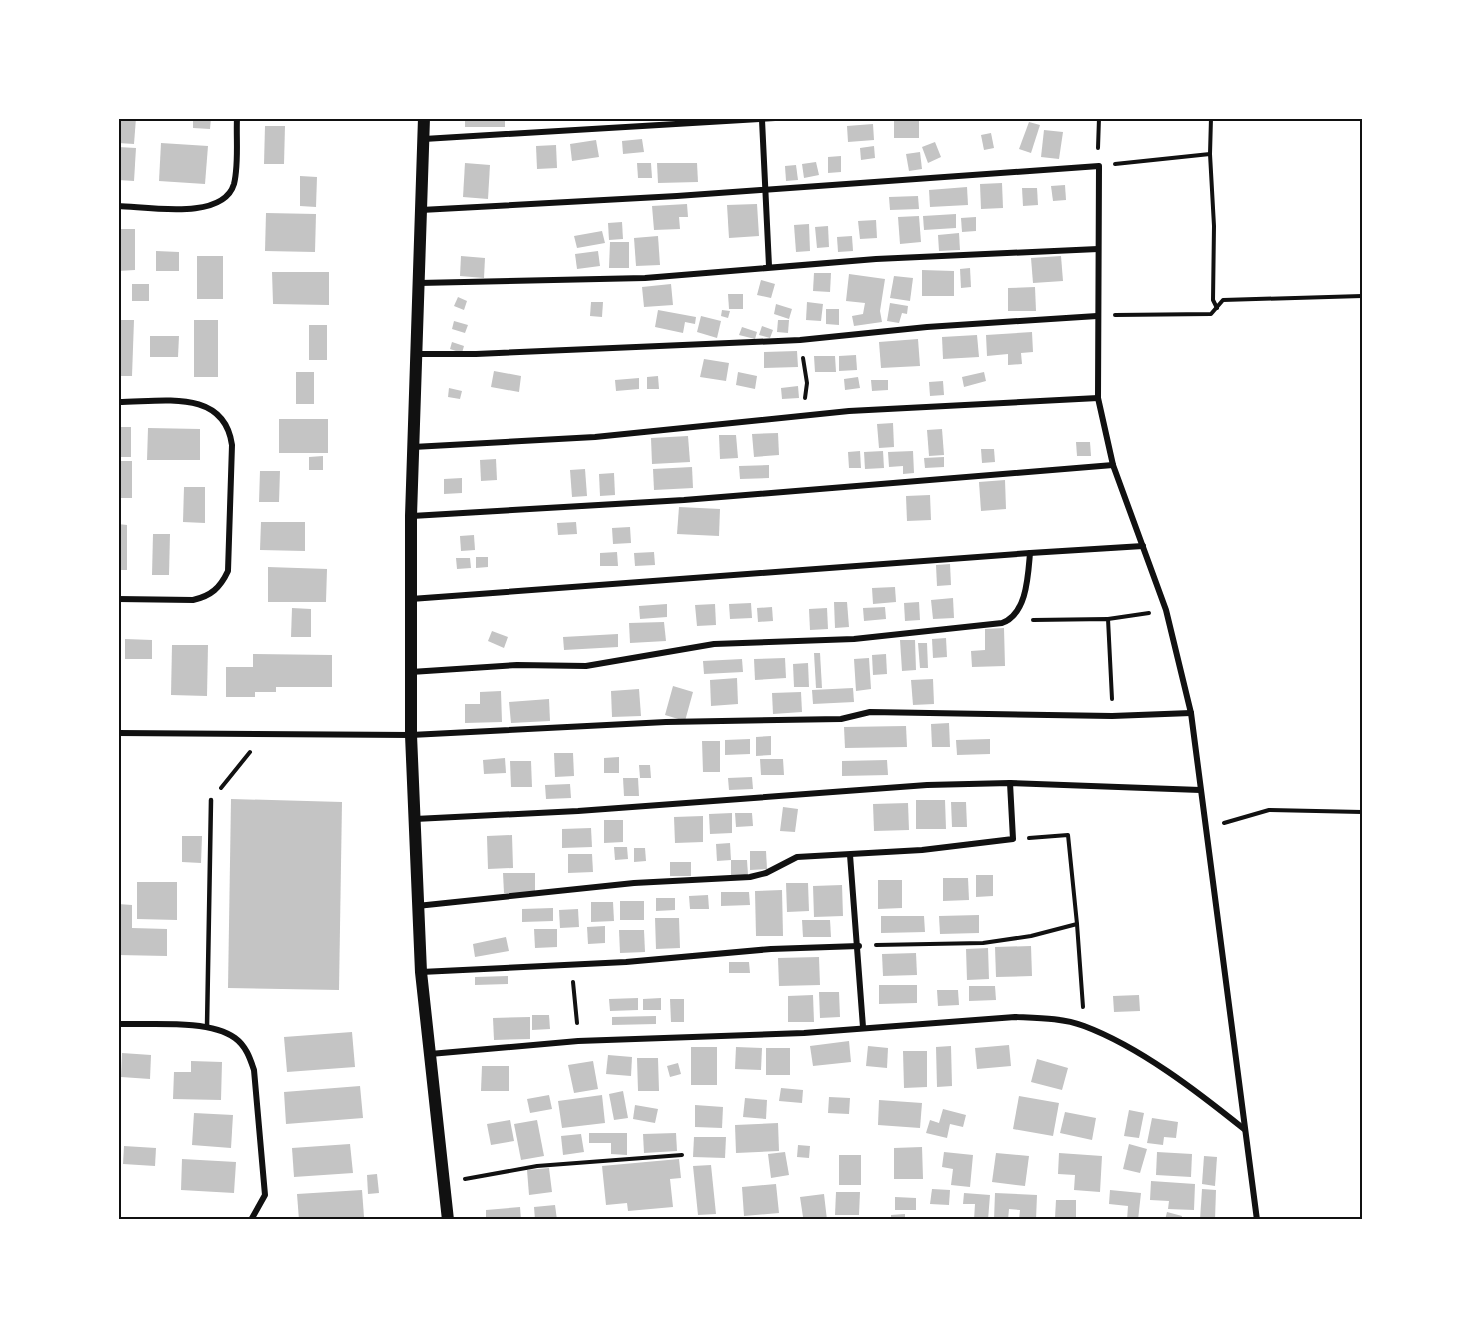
<svg xmlns="http://www.w3.org/2000/svg" width="1481" height="1338" font-family="Roboto,sans-serif">
  <style>
    .building { fill: #c4c4c4 }
    .lines { fill: none; stroke-linecap: round; stroke-linejoin: round }
    .path { stroke: #111; stroke-width: 4 }
    .service { stroke: #111; stroke-width: 4.5 }
    .minor { stroke: #111; stroke-width: 6 }
    .secondary { stroke: #111; stroke-width: 12 }
    .neatline { fill: none; stroke: #111; stroke-width: 2 }
  </style>
  <rect width="100%" height="100%" fill="#fff"/>
  <g class="building">
    <polygon points="118,118 136,118 134,144 118,143"/>
    <polygon points="193,118 211,118 210,129 193,128"/>
    <rect x="465" y="118" width="40" height="9"/>
    <rect x="894" y="118" width="25" height="20"/>
    <polygon points="1004,118 1018,118 1018,120 1004,121"/>
    <polygon points="1029,122 1040,125 1031,153 1019,149"/>
    <polygon points="873,124 874,140 848,142 847,126"/>
    <polygon points="265,126 285,126 284,164 264,164"/>
    <polygon points="1044,130 1063,132 1059,159 1041,157"/>
    <polygon points="991,133 994,148 984,150 981,135"/>
    <polygon points="642,139 644,152 623,154 622,141"/>
    <polygon points="596,140 599,157 572,161 570,144"/>
    <polygon points="935,142 941,157 928,163 922,147"/>
    <polygon points="161,143 208,146 205,184 159,181"/>
    <polygon points="556,145 557,168 537,169 536,146"/>
    <polygon points="874,146 875,158 861,160 860,148"/>
    <polygon points="118,147 136,148 134,181 118,180"/>
    <polygon points="920,152 922,169 909,171 906,154"/>
    <polygon points="841,156 841,172 828,173 828,157"/>
    <polygon points="816,162 819,175 804,178 802,164"/>
    <polygon points="465,163 490,165 488,199 463,197"/>
    <polygon points="637,163 651,163 652,178 638,178"/>
    <polygon points="657,163 697,163 698,182 658,183"/>
    <polygon points="796,165 798,180 786,181 785,166"/>
    <polygon points="300,176 317,177 316,207 300,206"/>
    <polygon points="1002,183 1003,208 981,209 980,184"/>
    <polygon points="1065,185 1066,200 1053,201 1051,186"/>
    <polygon points="967,187 968,205 930,207 929,190"/>
    <polygon points="1022,188 1037,188 1038,205 1023,206"/>
    <polygon points="918,196 919,209 890,210 889,197"/>
    <polygon points="687,204 688,217 679,217 680,229 654,230 652,206"/>
    <polygon points="757,204 759,236 729,238 727,205"/>
    <polygon points="266,213 316,214 315,252 265,251"/>
    <polygon points="956,214 956,228 924,230 923,216"/>
    <polygon points="919,216 921,242 900,244 898,217"/>
    <polygon points="976,217 976,231 962,232 961,218"/>
    <polygon points="876,220 877,238 860,239 858,221"/>
    <polygon points="622,222 623,239 609,240 608,223"/>
    <polygon points="809,224 810,251 796,252 794,225"/>
    <polygon points="828,226 829,247 817,248 815,227"/>
    <polygon points="118,229 135,229 135,270 118,271"/>
    <polygon points="602,231 605,243 577,248 574,236"/>
    <polygon points="959,233 960,250 939,251 938,235"/>
    <polygon points="658,236 660,265 636,266 634,238"/>
    <polygon points="852,236 853,251 838,252 837,237"/>
    <polygon points="610,242 629,242 629,268 609,268"/>
    <polygon points="156,251 179,252 179,271 156,271"/>
    <polygon points="598,251 600,266 577,269 575,254"/>
    <rect x="197" y="256" width="26" height="43"/>
    <polygon points="461,256 485,258 484,278 460,276"/>
    <polygon points="1061,256 1063,281 1033,283 1031,258"/>
    <polygon points="970,268 971,287 961,288 960,269"/>
    <polygon points="922,270 954,271 954,296 922,296"/>
    <polygon points="272,272 329,272 329,305 273,304"/>
    <polygon points="814,273 831,273 830,292 813,291"/>
    <polygon points="849,274 885,279 880,311 882,322 854,326 852,316 863,314 865,303 846,301"/>
    <polygon points="894,276 913,278 910,301 890,298"/>
    <polygon points="761,280 775,284 771,298 757,295"/>
    <rect x="132" y="284" width="17" height="17"/>
    <polygon points="671,284 673,305 644,307 642,287"/>
    <polygon points="1035,287 1036,311 1008,311 1008,288"/>
    <polygon points="728,294 743,294 743,309 729,309"/>
    <polygon points="458,297 467,301 464,310 454,306"/>
    <polygon points="591,302 603,302 602,317 590,316"/>
    <polygon points="807,302 823,304 821,321 806,320"/>
    <polygon points="890,303 908,306 907,314 902,313 899,323 887,321"/>
    <polygon points="776,304 792,309 789,319 774,314"/>
    <polygon points="826,309 839,309 839,325 826,324"/>
    <polygon points="658,310 696,317 695,324 685,322 683,333 655,327"/>
    <polygon points="722,310 730,311 728,318 721,316"/>
    <polygon points="701,316 721,321 717,338 697,332"/>
    <polygon points="118,320 134,320 132,376 118,376"/>
    <rect x="194" y="320" width="24" height="57"/>
    <polygon points="778,320 789,320 788,333 777,332"/>
    <polygon points="454,321 468,325 465,333 452,329"/>
    <rect x="309" y="325" width="18" height="35"/>
    <polygon points="762,326 773,330 770,338 759,335"/>
    <polygon points="742,327 757,332 755,339 739,335"/>
    <polygon points="1032,332 1033,352 1021,353 1022,364 1008,365 1008,354 987,356 986,335"/>
    <polygon points="977,335 979,357 943,359 942,337"/>
    <polygon points="150,336 179,336 178,357 150,357"/>
    <polygon points="918,339 920,366 881,368 879,342"/>
    <polygon points="452,342 464,346 462,353 450,349"/>
    <polygon points="797,351 798,367 764,368 764,352"/>
    <polygon points="856,355 857,370 839,371 839,356"/>
    <polygon points="814,356 835,356 836,372 815,372"/>
    <polygon points="704,359 729,363 726,381 700,377"/>
    <polygon points="494,371 521,376 519,392 491,387"/>
    <rect x="296" y="372" width="18" height="32"/>
    <polygon points="738,372 757,376 755,389 736,385"/>
    <polygon points="984,372 986,381 964,387 962,377"/>
    <polygon points="658,376 659,389 647,389 647,377"/>
    <polygon points="858,377 860,388 845,390 844,379"/>
    <polygon points="639,378 639,389 616,391 615,380"/>
    <polygon points="871,380 888,380 888,390 872,391"/>
    <polygon points="943,381 944,395 930,396 929,382"/>
    <polygon points="798,386 799,398 782,399 781,388"/>
    <polygon points="449,388 462,391 460,399 448,397"/>
    <rect x="279" y="419" width="49" height="34"/>
    <polygon points="893,423 894,447 879,448 877,424"/>
    <rect x="118" y="427" width="13" height="30"/>
    <polygon points="148,428 200,429 200,460 147,460"/>
    <polygon points="942,429 944,455 929,456 927,430"/>
    <polygon points="778,433 779,455 754,457 752,434"/>
    <polygon points="719,435 736,435 738,458 720,459"/>
    <polygon points="688,436 690,462 652,464 651,438"/>
    <polygon points="1076,442 1090,442 1091,456 1077,456"/>
    <polygon points="981,449 994,449 995,462 982,463"/>
    <polygon points="860,451 861,468 849,468 848,452"/>
    <polygon points="883,451 884,468 865,469 864,452"/>
    <polygon points="913,451 914,473 903,474 903,466 889,467 888,452"/>
    <polygon points="323,456 323,470 309,470 309,457"/>
    <polygon points="944,457 944,467 925,468 924,458"/>
    <polygon points="496,459 497,480 481,481 480,460"/>
    <rect x="118" y="461" width="14" height="37"/>
    <polygon points="769,465 769,478 740,479 739,466"/>
    <polygon points="692,467 693,488 654,490 653,469"/>
    <polygon points="585,469 587,496 572,497 570,470"/>
    <polygon points="260,471 280,471 279,502 259,502"/>
    <polygon points="614,473 615,495 600,496 599,474"/>
    <polygon points="462,478 462,493 444,494 444,479"/>
    <polygon points="1005,480 1006,509 981,511 979,482"/>
    <polygon points="184,487 205,487 205,523 183,522"/>
    <polygon points="930,495 931,520 907,521 906,496"/>
    <polygon points="679,507 720,509 719,536 677,534"/>
    <polygon points="261,522 305,522 305,551 260,550"/>
    <polygon points="576,522 577,534 558,535 557,523"/>
    <polygon points="118,524 127,525 127,570 118,570"/>
    <polygon points="630,527 631,543 613,544 612,528"/>
    <polygon points="153,534 170,534 169,575 152,575"/>
    <polygon points="474,535 475,550 461,551 460,536"/>
    <polygon points="617,552 618,566 600,566 600,553"/>
    <polygon points="654,552 655,565 635,566 634,553"/>
    <polygon points="476,557 488,557 488,567 476,568"/>
    <polygon points="456,558 470,558 471,568 457,569"/>
    <polygon points="950,564 951,585 937,586 936,565"/>
    <polygon points="268,567 327,569 326,602 268,602"/>
    <polygon points="895,587 896,602 873,604 872,588"/>
    <polygon points="953,598 954,618 933,619 931,600"/>
    <polygon points="834,602 847,602 849,627 835,628"/>
    <polygon points="919,602 920,620 905,621 904,603"/>
    <polygon points="751,603 752,618 730,619 729,604"/>
    <polygon points="667,604 667,617 640,619 639,606"/>
    <polygon points="715,604 716,625 697,626 695,605"/>
    <polygon points="772,607 773,621 758,622 757,608"/>
    <polygon points="885,607 886,619 864,621 863,608"/>
    <polygon points="292,608 311,609 311,637 291,637"/>
    <polygon points="827,608 828,629 810,630 809,609"/>
    <polygon points="664,622 666,641 630,643 629,623"/>
    <polygon points="1004,628 1005,666 972,667 971,651 985,650 985,629"/>
    <polygon points="492,631 508,637 504,648 488,641"/>
    <polygon points="618,634 618,647 564,650 563,637"/>
    <polygon points="946,638 947,657 933,658 932,639"/>
    <polygon points="125,639 152,640 152,659 125,659"/>
    <polygon points="900,640 915,640 916,670 902,671"/>
    <polygon points="918,643 927,643 928,668 920,668"/>
    <polygon points="172,645 208,645 207,696 171,695"/>
    <polygon points="814,653 820,653 822,688 816,688"/>
    <polygon points="253,654 332,655 332,687 276,687 276,692 255,692 255,697 226,697 226,667 253,667"/>
    <polygon points="886,654 887,674 873,675 872,655"/>
    <polygon points="785,658 786,678 755,680 754,659"/>
    <polygon points="869,658 871,689 856,691 854,659"/>
    <polygon points="742,659 743,672 704,674 703,661"/>
    <polygon points="808,663 809,687 794,687 793,664"/>
    <polygon points="737,678 738,704 711,706 710,680"/>
    <polygon points="933,679 934,704 913,705 911,680"/>
    <polygon points="673,686 693,692 685,721 665,715"/>
    <polygon points="853,688 854,702 813,704 812,690"/>
    <polygon points="639,689 641,716 612,717 611,691"/>
    <polygon points="501,691 502,722 465,723 465,704 480,704 480,692"/>
    <polygon points="801,692 802,712 773,714 772,693"/>
    <polygon points="549,699 550,721 511,723 509,702"/>
    <polygon points="949,723 950,747 932,747 931,724"/>
    <polygon points="906,726 907,747 845,748 844,727"/>
    <polygon points="771,736 771,755 756,756 756,737"/>
    <polygon points="750,739 750,754 725,755 725,740"/>
    <polygon points="990,739 990,754 957,755 956,740"/>
    <polygon points="702,741 720,741 720,772 703,772"/>
    <polygon points="554,753 573,753 574,776 555,777"/>
    <polygon points="619,757 619,773 604,773 604,758"/>
    <polygon points="505,758 506,773 484,774 483,760"/>
    <polygon points="760,759 783,759 784,775 761,775"/>
    <polygon points="887,760 888,775 842,776 842,761"/>
    <polygon points="510,761 531,761 532,787 511,787"/>
    <polygon points="639,765 650,765 651,778 640,778"/>
    <polygon points="752,777 753,789 729,790 728,778"/>
    <polygon points="623,778 638,778 639,796 624,796"/>
    <polygon points="570,784 571,798 546,799 545,785"/>
    <polygon points="231,799 342,802 339,990 228,988"/>
    <polygon points="916,800 945,800 946,829 916,829"/>
    <polygon points="951,802 966,802 967,827 952,827"/>
    <polygon points="908,803 909,830 874,831 873,804"/>
    <polygon points="783,807 798,809 795,832 780,831"/>
    <polygon points="732,813 732,833 710,834 709,814"/>
    <polygon points="735,813 752,813 753,826 736,827"/>
    <polygon points="703,816 703,842 675,843 674,817"/>
    <polygon points="604,820 623,820 623,842 604,843"/>
    <polygon points="591,828 592,847 562,848 562,829"/>
    <polygon points="512,835 513,868 488,869 487,836"/>
    <polygon points="182,836 202,836 201,863 182,862"/>
    <polygon points="730,843 731,860 717,861 716,844"/>
    <polygon points="614,847 627,847 628,859 615,860"/>
    <polygon points="634,848 645,848 646,861 634,862"/>
    <polygon points="750,851 766,851 767,869 750,870"/>
    <polygon points="568,854 592,854 593,872 568,873"/>
    <polygon points="731,860 747,860 748,875 731,875"/>
    <rect x="670" y="862" width="21" height="14"/>
    <polygon points="503,873 535,873 535,893 504,893"/>
    <polygon points="976,875 993,875 993,896 976,897"/>
    <polygon points="943,878 968,878 969,900 943,901"/>
    <polygon points="878,880 902,880 902,908 878,909"/>
    <polygon points="137,882 177,882 177,920 137,919"/>
    <polygon points="786,883 808,883 809,911 787,912"/>
    <polygon points="842,885 843,916 814,917 813,886"/>
    <polygon points="782,890 783,936 756,936 755,891"/>
    <polygon points="721,892 749,892 750,905 721,906"/>
    <polygon points="708,895 709,909 690,909 689,896"/>
    <polygon points="656,898 675,898 675,910 656,911"/>
    <rect x="620" y="901" width="24" height="19"/>
    <polygon points="591,902 613,902 614,921 591,922"/>
    <polygon points="118,904 132,905 132,928 167,929 167,956 118,955"/>
    <polygon points="553,908 553,921 522,922 522,909"/>
    <polygon points="578,909 579,927 560,928 559,910"/>
    <polygon points="979,915 979,933 940,934 939,916"/>
    <polygon points="881,916 924,916 925,932 881,933"/>
    <polygon points="655,918 679,918 680,948 656,949"/>
    <polygon points="802,920 830,920 831,937 803,937"/>
    <polygon points="605,926 605,943 588,944 587,927"/>
    <polygon points="534,929 557,929 557,947 535,948"/>
    <polygon points="619,930 644,930 645,952 620,953"/>
    <polygon points="506,937 509,951 475,957 473,944"/>
    <polygon points="1031,946 1032,976 996,977 995,947"/>
    <polygon points="988,948 989,979 967,980 966,949"/>
    <polygon points="916,953 917,975 883,976 882,954"/>
    <polygon points="819,957 820,985 779,986 778,958"/>
    <polygon points="729,962 749,962 750,973 729,973"/>
    <polygon points="508,976 508,984 475,985 475,977"/>
    <polygon points="879,985 917,985 917,1003 879,1004"/>
    <polygon points="969,986 995,986 996,1000 969,1001"/>
    <polygon points="937,990 958,990 959,1005 938,1006"/>
    <polygon points="819,992 839,992 840,1017 820,1018"/>
    <polygon points="813,995 814,1022 788,1022 788,996"/>
    <polygon points="1139,995 1140,1011 1114,1012 1113,996"/>
    <polygon points="638,998 638,1010 610,1011 609,999"/>
    <polygon points="661,998 661,1010 643,1010 643,999"/>
    <polygon points="670,999 684,999 684,1022 671,1022"/>
    <polygon points="532,1015 549,1015 550,1029 532,1030"/>
    <polygon points="656,1016 656,1024 612,1025 612,1017"/>
    <polygon points="530,1017 530,1039 494,1040 493,1018"/>
    <polygon points="352,1032 355,1067 287,1072 284,1037"/>
    <polygon points="849,1041 851,1062 813,1066 810,1046"/>
    <polygon points="1009,1045 1011,1066 977,1069 975,1048"/>
    <polygon points="868,1046 888,1048 887,1068 866,1066"/>
    <polygon points="951,1046 952,1086 937,1087 936,1047"/>
    <rect x="691" y="1047" width="26" height="38"/>
    <polygon points="736,1047 762,1048 761,1070 735,1069"/>
    <rect x="766" y="1048" width="24" height="27"/>
    <polygon points="903,1051 927,1051 927,1087 904,1088"/>
    <polygon points="122,1053 151,1055 150,1079 121,1077"/>
    <polygon points="608,1055 632,1057 631,1076 606,1074"/>
    <polygon points="637,1058 658,1058 659,1091 638,1091"/>
    <polygon points="1037,1059 1068,1068 1062,1090 1031,1082"/>
    <polygon points="191,1061 222,1062 221,1100 173,1099 174,1072 191,1072"/>
    <polygon points="593,1061 598,1089 574,1093 568,1065"/>
    <polygon points="678,1063 681,1074 670,1077 667,1066"/>
    <polygon points="482,1066 509,1066 509,1091 481,1091"/>
    <polygon points="360,1086 363,1118 286,1124 284,1092"/>
    <polygon points="781,1088 803,1090 802,1103 779,1101"/>
    <polygon points="623,1091 628,1118 614,1120 609,1094"/>
    <polygon points="549,1095 552,1109 530,1113 527,1099"/>
    <polygon points="602,1095 605,1123 562,1128 558,1101"/>
    <polygon points="1019,1096 1059,1103 1053,1136 1013,1129"/>
    <polygon points="829,1097 850,1098 849,1114 828,1113"/>
    <polygon points="745,1098 767,1100 766,1119 743,1117"/>
    <polygon points="879,1100 922,1103 920,1128 878,1125"/>
    <polygon points="635,1105 658,1109 655,1123 633,1119"/>
    <polygon points="695,1105 723,1107 722,1128 695,1127"/>
    <polygon points="943,1109 966,1115 963,1127 950,1124 947,1138 926,1133 930,1120 939,1123"/>
    <polygon points="1129,1110 1144,1113 1139,1138 1124,1136"/>
    <polygon points="1065,1112 1096,1118 1092,1140 1060,1133"/>
    <polygon points="194,1113 233,1115 231,1148 192,1145"/>
    <polygon points="1152,1118 1178,1122 1176,1138 1164,1137 1163,1145 1147,1143"/>
    <polygon points="510,1120 514,1141 491,1145 487,1124"/>
    <polygon points="537,1120 544,1156 521,1160 514,1124"/>
    <polygon points="778,1123 779,1151 736,1153 735,1125"/>
    <polygon points="589,1133 627,1133 627,1155 611,1154 611,1143 589,1143"/>
    <polygon points="676,1133 677,1151 644,1153 643,1134"/>
    <polygon points="581,1134 584,1152 563,1155 561,1136"/>
    <polygon points="694,1137 726,1137 725,1158 693,1157"/>
    <polygon points="350,1144 353,1173 294,1177 292,1148"/>
    <polygon points="1129,1144 1147,1149 1140,1173 1123,1169"/>
    <polygon points="798,1145 810,1146 809,1158 797,1157"/>
    <polygon points="124,1146 156,1148 155,1166 123,1164"/>
    <polygon points="922,1147 923,1179 894,1179 894,1148"/>
    <polygon points="785,1152 789,1175 771,1178 768,1154"/>
    <polygon points="944,1152 973,1155 970,1187 951,1185 953,1169 942,1167"/>
    <polygon points="1157,1152 1192,1154 1191,1177 1156,1175"/>
    <polygon points="996,1153 1029,1156 1025,1186 992,1182"/>
    <polygon points="1059,1153 1102,1156 1100,1192 1074,1190 1075,1175 1058,1174"/>
    <rect x="839" y="1155" width="22" height="30"/>
    <polygon points="1204,1156 1217,1157 1215,1186 1202,1184"/>
    <polygon points="182,1159 236,1162 234,1193 181,1190"/>
    <polygon points="679,1159 681,1178 670,1179 673,1207 628,1211 627,1203 606,1205 602,1166"/>
    <polygon points="711,1165 716,1214 698,1215 693,1166"/>
    <polygon points="549,1168 552,1192 529,1195 527,1170"/>
    <polygon points="377,1174 379,1193 368,1194 367,1175"/>
    <polygon points="1151,1181 1195,1184 1194,1210 1168,1209 1169,1201 1150,1200"/>
    <polygon points="776,1184 779,1213 744,1216 742,1187"/>
    <polygon points="932,1189 950,1190 949,1205 930,1204"/>
    <polygon points="1202,1189 1216,1190 1215,1220 1200,1220"/>
    <polygon points="362,1190 364,1217 299,1220 297,1194"/>
    <polygon points="1110,1190 1141,1193 1138,1220 1127,1220 1128,1206 1109,1204"/>
    <polygon points="836,1192 860,1192 859,1215 835,1215"/>
    <polygon points="964,1193 990,1195 988,1220 974,1220 975,1204 963,1204"/>
    <polygon points="995,1193 1037,1195 1036,1220 1019,1220 1020,1210 1009,1209 1008,1220 994,1220"/>
    <polygon points="824,1194 827,1220 797,1220 797,1217 803,1217 800,1197"/>
    <polygon points="895,1197 916,1198 916,1210 895,1210"/>
    <polygon points="1056,1200 1076,1200 1076,1218 1055,1218"/>
    <polygon points="555,1205 557,1220 535,1220 534,1207"/>
    <polygon points="520,1207 521,1220 486,1220 486,1210"/>
    <polygon points="1167,1212 1182,1216 1181,1220 1165,1220"/>
    <polygon points="905,1214 905,1220 891,1220 891,1215"/>
  </g>
  <g class="lines">
    <g class="path">
      <polyline points="1098,148 1099,118"/>
      <polyline points="1210,154 1214,226 1213,300 1217,308"/>
      <polyline points="1115,164 1210,154 1211,118"/>
      <polyline points="1115,315 1211,314 1223,300 1362,296"/>
      <polyline points="803,358 807,383 805,398"/>
      <polyline points="1108,619 1149,613"/>
      <polyline points="1033,620 1108,619 1112,699"/>
      <polyline points="221,788 250,752"/>
      <polyline points="1224,823 1269,810 1362,812"/>
      <polyline points="1077,924 1083,1007"/>
      <polyline points="876,945 983,943 1031,936 1077,924 1068,835 1029,838"/>
      <polyline points="573,982 577,1023"/>
      <polyline points="465,1179 537,1166 682,1155"/>
    </g>
    <polyline class="service" points="207,1027 211,800"/>
    <g class="minor">
      <polyline points="762,120 769,266"/>
      <polyline points="424,139 775,118"/>
      <path d="M 118,206 C 149,207 223,221 234,184 C 239,164 236,139 237,118"/>
      <polyline points="421,210 677,196 1099,166 1098,398 1113,465 1166,610 1191,713 1257,1220"/>
      <polyline points="419,283 645,278 876,259 1098,249"/>
      <polyline points="416,354 476,354 800,340 927,327 1097,316"/>
      <path d="M 118,402 C 162,402 224,388 232,445 L 228,571 C 220,588 211,596 193,600 L 118,599"/>
      <polyline points="413,447 595,437 849,411 1098,398"/>
      <polyline points="412,516 684,500 1113,465"/>
      <polyline points="1030,553 1143,546"/>
      <path d="M 411,599 L 1030,553 C 1028,576 1027,614 1002,623 L 854,639 L 714,644 L 586,666 L 517,665 L 411,672"/>
      <polyline points="118,733 411,735 666,722 841,719 870,712 1112,716 1191,713"/>
      <polyline points="415,819 578,811 927,785 1010,783 1200,790"/>
      <polyline points="850,855 863,1027"/>
      <polyline points="417,906 634,883 750,877 766,873 797,857 922,850 1013,839 1010,783"/>
      <polyline points="421,972 626,962 771,949 859,946"/>
      <path d="M 118,1024 C 150,1025 209,1019 235,1038 C 246,1046 250,1058 254,1070 L 265,1195 L 251,1220"/>
      <path d="M 430,1054 L 578,1041 L 804,1033 L 1015,1017 C 1038,1018 1063,1018 1084,1026 C 1140,1047 1198,1092 1244,1129"/>
    </g>
    <polyline class="secondary" points="424,118 411,516 411,735 421,972 448,1220"/>
  </g>
  <rect width="1481" height="1338" fill="none" stroke="#ffffff" stroke-width="240"/>
  <rect x="120" y="120" width="1241" height="1098" class="neatline"/>
</svg>
